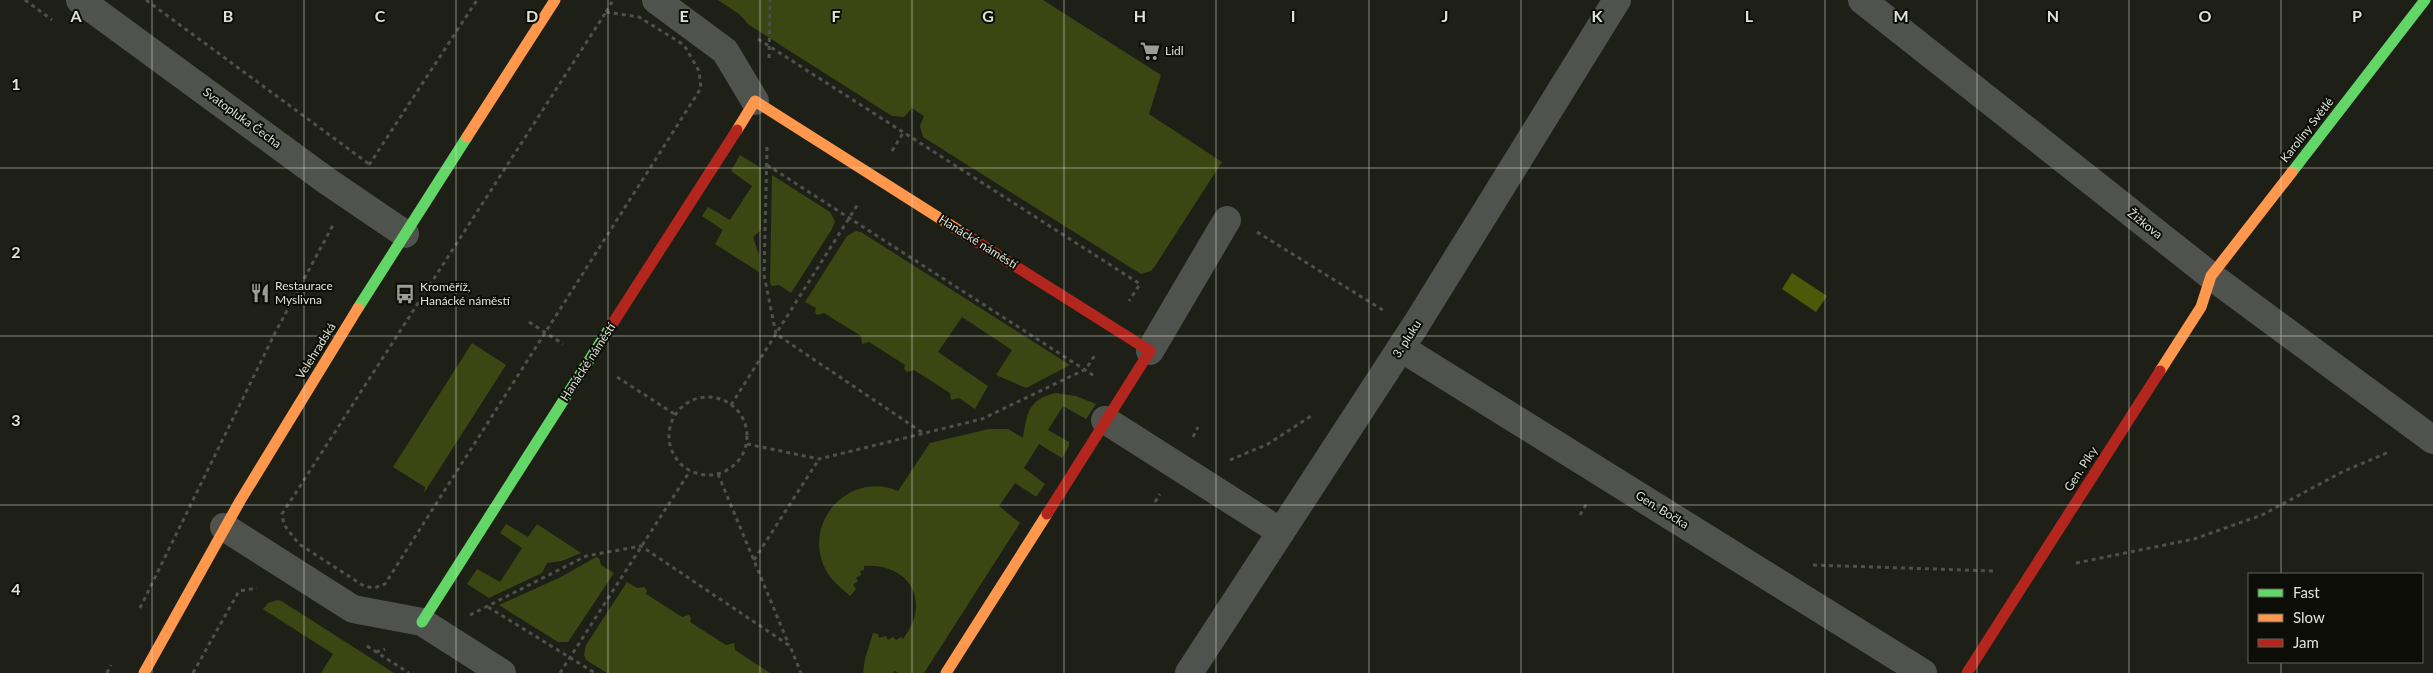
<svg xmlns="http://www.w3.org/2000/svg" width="2433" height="673" font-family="Lato,sans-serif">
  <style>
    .green { fill: #3c4613 }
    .water { fill: #4c5909 }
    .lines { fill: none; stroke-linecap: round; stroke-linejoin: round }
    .path { stroke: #4f504c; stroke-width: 3; stroke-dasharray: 4 4; stroke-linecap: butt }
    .street { stroke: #50524d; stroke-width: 28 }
    .fast { stroke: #63d668; stroke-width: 11 }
    .slow { stroke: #ff974d; stroke-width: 11 }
    .jam { stroke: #b3261e; stroke-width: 11 }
    .grid { fill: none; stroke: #dfe2d7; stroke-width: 1; stroke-opacity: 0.55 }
    .labels { text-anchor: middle; stroke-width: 4; stroke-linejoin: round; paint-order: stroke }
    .poi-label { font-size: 12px; fill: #dfe2d7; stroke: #0b0d06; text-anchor: start }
    .street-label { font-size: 12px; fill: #dfe2d7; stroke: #0b0d06 }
    .grid-label { font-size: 16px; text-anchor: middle; font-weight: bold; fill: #dfe2d7; stroke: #0b0d06; stroke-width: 4; stroke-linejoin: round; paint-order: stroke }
  </style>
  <rect width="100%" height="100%" fill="#1e2017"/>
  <g class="green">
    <polygon points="718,0 1043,0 1161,75 1149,114 1222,162 1155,266 1151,271 1141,274 923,137 920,126 924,116 912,108 904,117 892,116 749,25 739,14"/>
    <polygon points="740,155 761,168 761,230 753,237 759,255 759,272 715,244 723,230 702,216 708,207 730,220 752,186 731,171"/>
    <polygon points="772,175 830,212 835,221 832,229 791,293 779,285 772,286 770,283"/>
    <polygon points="856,231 861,232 1070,365 1026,388 996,375 1012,350 962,317 938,352 988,386 975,409 959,398 951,400 950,393 914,370 907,372 904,369 905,365 869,342 862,344 861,336 824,313 817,315 815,312 816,308 805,302 847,236"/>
    <polygon points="472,343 506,365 424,493 425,487 393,467"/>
    <path d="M 1055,393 L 1076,396 L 1096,404 L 1086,419 L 1063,406 L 1048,430 L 1069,442 L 1069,446 L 1062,458 L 1039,444 L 1024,468 L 1045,484 L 1037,496 L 1035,496 L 1015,483 L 999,506 L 1020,523 L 924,673 L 898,673 L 895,671 L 893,673 L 863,673 L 865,659 L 873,633 L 878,634 L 879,638 L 886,636 L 888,640 L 893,637 L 896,640 L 901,637 L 903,639 C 932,602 910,563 864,566 L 864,570 L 860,571 L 861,575 L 856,578 L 858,581 L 853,585 L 856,589 L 850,596 C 840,587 828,578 823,564 C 805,518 852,471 898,491 L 930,443 L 989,429 L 1008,429 L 1023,438 C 1027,413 1028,400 1055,393 Z"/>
    <polygon points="506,524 528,537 537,524 581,553 562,561 547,563 542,573 489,598 467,584 477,569 500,582 522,548 500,533"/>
    <polygon points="596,557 599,558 601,565 614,573 568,642 558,642 499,605 561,577"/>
    <polygon points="627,582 637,588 644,587 647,590 646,594 682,617 689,615 691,618 690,622 726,645 734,643 735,650 770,673 607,673 586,660 584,655 586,645"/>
    <polygon points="278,600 283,602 394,673 321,673 333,654 263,609 268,603"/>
  </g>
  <polygon class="water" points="1792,273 1827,296 1816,312 1782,289"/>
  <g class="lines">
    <g class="path">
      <polyline points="25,0 52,20"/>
      <polyline points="146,0 369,164"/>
      <polygon points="606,12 639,17 684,45 699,71 701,88 385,584 374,588 364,586 299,544 284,525 282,514"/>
      <polyline points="606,12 613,0"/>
      <polyline points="758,39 1140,284 1129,301"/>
      <polyline points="769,58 770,0"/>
      <polyline points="767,147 764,275 776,334 923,433"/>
      <polyline points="892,151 903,133"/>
      <polyline points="369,165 477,0"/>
      <polyline points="767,165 1096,377"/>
      <polyline points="1257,232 1386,312"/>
      <polyline points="529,322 563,344"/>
      <polyline points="617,377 676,415"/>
      <circle cx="708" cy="436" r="39"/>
      <polyline points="731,405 858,204"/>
      <polyline points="1193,437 1198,427"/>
      <polyline points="747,444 819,459 982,419 1086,369 1095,355"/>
      <polyline points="1230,460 1268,444 1311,416"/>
      <polyline points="718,474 789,645"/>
      <polyline points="1155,502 1160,494"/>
      <polyline points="1580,515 1587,503"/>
      <polyline points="754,560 819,459"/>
      <polyline points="2076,563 2194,539 2262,515 2342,472 2389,452"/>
      <polyline points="1813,565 1994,571"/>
      <polyline points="488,607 595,673"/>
      <polyline points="140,608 275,333 333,225"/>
      <polyline points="470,615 586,556 641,546 790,646 801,673"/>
      <polyline points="367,646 409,673"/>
      <polyline points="376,652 385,649"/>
      <polyline points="107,673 111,665"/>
      <polyline points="193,673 239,591 257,588"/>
      <polyline points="560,673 690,471"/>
    </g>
    <g class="street">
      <polyline points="80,0 327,181 405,234"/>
      <polyline points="656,0 725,51 755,101"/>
      <polyline points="1862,0 2211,276 2433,440"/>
      <polyline points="1401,348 1923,673"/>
      <polyline points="1150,351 1227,220"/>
      <polyline points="1105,420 1281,532"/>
      <polyline points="224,527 353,609 422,622 502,673"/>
      <polyline points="1189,673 1417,323 1617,0"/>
    </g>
    <g class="fast">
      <polyline points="2292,172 2425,0"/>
      <polyline points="358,308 467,137"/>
      <polyline points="422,622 611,326"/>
    </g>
    <g class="slow">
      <polyline points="737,130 755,101 966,235"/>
      <polyline points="467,137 555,0"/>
      <polyline points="2160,371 2201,307 2211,276 2292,172"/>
      <polyline points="144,673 240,501 358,308"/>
      <polyline points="946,673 1047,514"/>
    </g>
    <g class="jam">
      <polyline points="966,235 1150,351 1047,514"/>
      <polyline points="611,326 737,130"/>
      <polyline points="1967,673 2160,371"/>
    </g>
  </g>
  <path class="grid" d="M 152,0 L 152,673M 304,0 L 304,673M 456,0 L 456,673M 608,0 L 608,673M 760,0 L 760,673M 912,0 L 912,673M 1064,0 L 1064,673M 1216,0 L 1216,673M 1369,0 L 1369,673M 1521,0 L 1521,673M 1673,0 L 1673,673M 1825,0 L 1825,673M 1977,0 L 1977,673M 2129,0 L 2129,673M 2281,0 L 2281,574M 0,168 L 2433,168M 0,336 L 2433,336M 0,505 L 2433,505M 2281,662 L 2281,673"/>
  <defs>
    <symbol id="supermarket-bare" viewBox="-9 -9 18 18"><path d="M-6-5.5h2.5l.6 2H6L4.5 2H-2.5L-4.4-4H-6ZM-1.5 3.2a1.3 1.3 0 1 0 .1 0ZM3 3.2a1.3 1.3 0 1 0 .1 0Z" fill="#9b9e94" stroke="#0b0d06" stroke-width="2.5" paint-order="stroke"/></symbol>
    <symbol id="restaurant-bare" viewBox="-9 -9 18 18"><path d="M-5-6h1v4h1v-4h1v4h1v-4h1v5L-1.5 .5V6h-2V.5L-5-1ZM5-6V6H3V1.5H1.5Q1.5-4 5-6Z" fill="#9b9e94" stroke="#0b0d06" stroke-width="2.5" paint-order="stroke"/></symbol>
    <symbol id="bus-bare" viewBox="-9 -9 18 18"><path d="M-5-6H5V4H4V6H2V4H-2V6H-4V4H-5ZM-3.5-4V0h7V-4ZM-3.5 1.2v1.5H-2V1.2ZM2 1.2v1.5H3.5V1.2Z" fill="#9b9e94" stroke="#0b0d06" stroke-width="2.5" paint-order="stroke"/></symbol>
  </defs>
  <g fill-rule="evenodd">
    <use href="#supermarket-bare" x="1136" y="37" width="28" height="28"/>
    <use href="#restaurant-bare" x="246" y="279" width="28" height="28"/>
    <use href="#bus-bare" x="391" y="280" width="28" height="28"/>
  </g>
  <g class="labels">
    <g class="poi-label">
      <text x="1165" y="55">Lidl</text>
      <text x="275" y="290">Restaurace<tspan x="275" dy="14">Myslivna</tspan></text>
      <text x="420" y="291">Kroměříž,<tspan x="420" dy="14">Hanácké náměstí</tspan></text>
    </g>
    <g class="street-label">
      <text transform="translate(242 118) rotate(36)" y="4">Svatopluka Čecha</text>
      <text transform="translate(2307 130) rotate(-52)" y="4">Karolíny Světlé</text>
      <text transform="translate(2145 224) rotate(38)" y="4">Žižkova</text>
      <text transform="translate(978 242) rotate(32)" y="4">Hanácké náměstí</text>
      <text transform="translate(1407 339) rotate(-57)" y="4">3. pluku</text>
      <text transform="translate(316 351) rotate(-58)" y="4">Velehradská</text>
      <text transform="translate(588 362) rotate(-57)" y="4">Hanácké náměstí</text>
      <text transform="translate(2081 469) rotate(-57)" y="4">Gen. Píky</text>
      <text transform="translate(1662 510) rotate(32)" y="4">Gen. Bočka</text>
    </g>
  </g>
  <g class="grid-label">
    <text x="76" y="22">A</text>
    <text x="228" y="22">B</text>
    <text x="380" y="22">C</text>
    <text x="532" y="22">D</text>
    <text x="684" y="22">E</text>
    <text x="836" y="22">F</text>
    <text x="988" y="22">G</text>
    <text x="1140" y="22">H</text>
    <text x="1293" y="22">I</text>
    <text x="1445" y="22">J</text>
    <text x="1597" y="22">K</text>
    <text x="1749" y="22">L</text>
    <text x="1901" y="22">M</text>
    <text x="2053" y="22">N</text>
    <text x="2205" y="22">O</text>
    <text x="2357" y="22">P</text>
    <text x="16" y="90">1</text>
    <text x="16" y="258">2</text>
    <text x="16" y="426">3</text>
    <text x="16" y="595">4</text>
  </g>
  <rect x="2248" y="573" width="175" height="90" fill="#0b0d06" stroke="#60625a"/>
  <rect x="2258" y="589" width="25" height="8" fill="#63d668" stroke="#60625a"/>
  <text x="2293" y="598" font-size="15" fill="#dfe2d7">Fast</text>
  <rect x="2258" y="614" width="25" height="8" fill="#ff974d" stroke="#60625a"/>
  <text x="2293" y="623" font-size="15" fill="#dfe2d7">Slow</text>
  <rect x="2258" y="639" width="25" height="8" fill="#b3261e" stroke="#60625a"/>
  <text x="2293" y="648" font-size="15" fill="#dfe2d7">Jam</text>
</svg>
